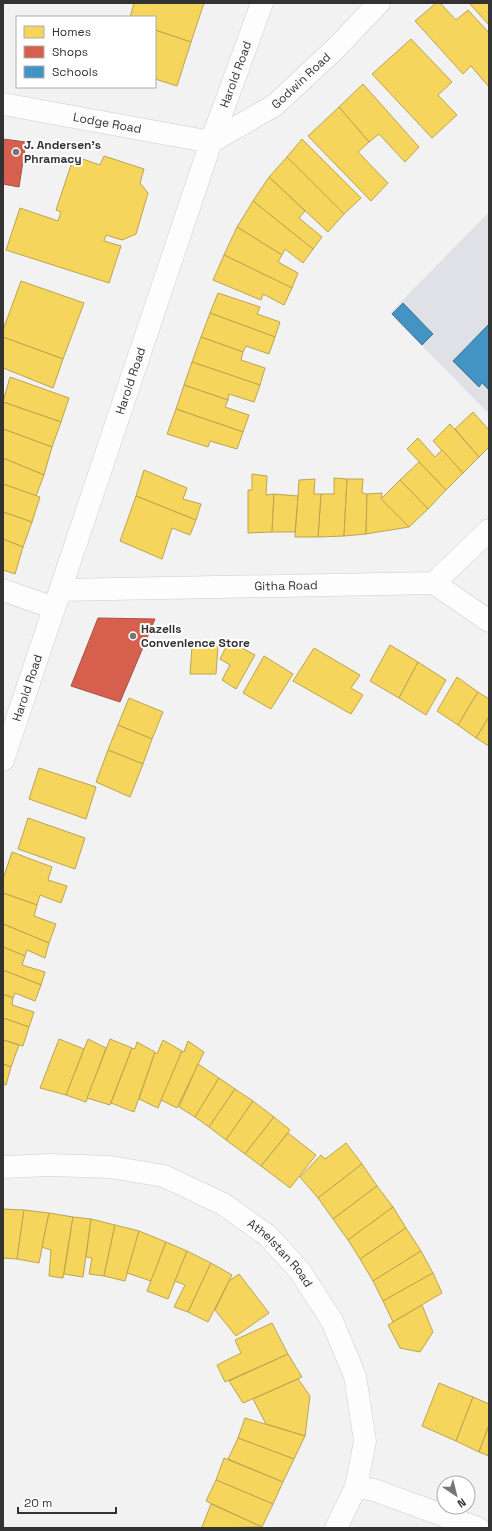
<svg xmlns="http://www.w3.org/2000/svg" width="492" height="1531" font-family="'Space Grotesk',sans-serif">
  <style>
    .built { fill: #e0e1e7 }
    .homes { fill: #f6d55c; stroke: #bca450 }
    .shops { fill: #d6604d; stroke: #a55246 }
    .schools { fill: #4393c3; stroke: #3e7698 }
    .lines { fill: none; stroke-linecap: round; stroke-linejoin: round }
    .minor-casing { stroke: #cdcdce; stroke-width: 23 }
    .minor { stroke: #fdfdfd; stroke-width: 22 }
    .poi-dot { fill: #767677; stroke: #fff; stroke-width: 1.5 }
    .labels { text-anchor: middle; stroke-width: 4; stroke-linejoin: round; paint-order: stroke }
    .street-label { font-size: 12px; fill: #333334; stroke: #fff }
    .poi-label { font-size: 12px; font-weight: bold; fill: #333334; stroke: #fff; text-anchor: start }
  </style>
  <rect width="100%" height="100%" fill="#f2f2f3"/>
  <polygon class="built" points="489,212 489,414 390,313"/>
  <g class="homes">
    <polygon points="134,3 204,3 191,42 155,30 155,17 130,17"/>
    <polygon points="436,3 440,3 456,20 468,10 489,33 489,87 471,66 463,74 415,21"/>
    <polygon points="469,3 489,3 489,25"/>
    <polygon points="155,30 191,42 177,86 155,79"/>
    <polygon points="411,39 452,82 438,95 457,115 432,138 372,74"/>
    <polygon points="363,84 419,147 405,162 379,134 369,142 339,107"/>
    <polygon points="339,107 369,142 358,152 388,183 371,201 308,136"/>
    <polygon points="302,139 361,198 344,214 287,157"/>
    <polygon points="74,156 100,165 104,156 144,169 140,183 148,193 136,234 122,240 106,235 104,241 121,246 109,283 6,250 20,208 58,221 61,212 56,210"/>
    <polygon points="287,157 344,214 328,232 269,177"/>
    <polygon points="269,177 305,211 299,218 322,237 313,249 253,201"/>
    <polygon points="253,201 313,249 303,263 285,249 282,255 237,227"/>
    <polygon points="237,227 282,255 278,262 298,273 292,288 224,255"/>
    <polygon points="224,255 292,288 284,305 263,294 261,300 213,280"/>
    <polygon points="21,281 84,303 63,359 3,337 3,330"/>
    <polygon points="218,293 260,307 257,314 280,322 275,337 210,313"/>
    <polygon points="210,313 275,337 269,354 246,346 243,352 201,337"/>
    <polygon points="3,337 63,359 53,388 3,368"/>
    <polygon points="201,337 243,352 241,360 265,368 260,385 192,362"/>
    <polygon points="192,362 260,385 254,402 229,394 228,400 184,385"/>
    <polygon points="10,377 69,398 61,422 3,402"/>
    <polygon points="184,385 228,400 225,407 249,415 243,432 176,409"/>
    <polygon points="3,402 61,422 52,447 3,429"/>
    <polygon points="176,409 243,432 237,449 210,441 208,447 167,434"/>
    <polygon points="473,412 489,430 489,447 479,457 455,429"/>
    <polygon points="450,424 479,457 463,473 433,441"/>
    <polygon points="3,429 52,447 44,475 3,458"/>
    <polygon points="418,438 435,457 442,450 463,473 446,490 407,449"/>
    <polygon points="3,458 44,475 36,496 3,484"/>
    <polygon points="419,462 446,490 428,509 400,480"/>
    <polygon points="144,470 187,488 183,499 201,504 196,520 136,496"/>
    <polygon points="252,474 267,476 266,495 274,494 272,532 248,533 248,490 252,490"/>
    <polygon points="334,478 347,479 344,536 318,537 321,494 334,494"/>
    <polygon points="315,479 314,494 321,494 318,537 295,537 299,480"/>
    <polygon points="347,479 363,479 362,493 367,494 366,534 344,536"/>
    <polygon points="400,480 428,509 409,527 381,499"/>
    <polygon points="3,484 40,497 32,522 3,512"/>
    <polygon points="382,493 381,499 409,527 366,534 367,494"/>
    <polygon points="274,494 298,496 295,532 272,532"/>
    <polygon points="136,496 196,520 190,535 172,528 162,559 120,541"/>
    <polygon points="3,512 32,522 23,547 3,539"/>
    <polygon points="3,539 23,547 15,574 3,570"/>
    <polygon points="229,641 255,655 236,689 222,680 230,665 220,659"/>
    <polygon points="390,645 418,662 399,698 370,681"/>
    <polygon points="192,646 218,646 216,674 190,674"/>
    <polygon points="314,648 360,675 351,688 363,695 351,714 293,681"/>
    <polygon points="264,656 293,674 271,709 243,693"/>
    <polygon points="418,662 446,680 426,715 399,698"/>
    <polygon points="457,677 478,692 458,725 437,711"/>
    <polygon points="478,692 489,699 489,717 476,738 458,725"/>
    <polygon points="129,698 163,712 152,739 118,725"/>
    <polygon points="489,717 489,746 476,738"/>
    <polygon points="118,725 152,739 143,764 108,750"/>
    <polygon points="108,750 143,764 130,797 96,782"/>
    <polygon points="39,768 96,787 86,819 29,799"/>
    <polygon points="28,818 85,838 75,869 18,849"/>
    <polygon points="12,852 52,867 48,880 67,886 61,903 40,895 37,905 3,893 3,879"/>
    <polygon points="3,893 37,905 34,916 56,924 49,943 3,924"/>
    <polygon points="3,924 49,943 45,958 27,950 25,956 3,947"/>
    <polygon points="3,947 25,956 22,965 45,972 41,985 3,970"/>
    <polygon points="3,970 41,985 35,1001 15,993 13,998 3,994"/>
    <polygon points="3,994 13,998 12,1005 34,1012 29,1027 3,1018"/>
    <polygon points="3,1018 29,1027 23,1046 3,1040"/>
    <polygon points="59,1039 84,1049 66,1095 40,1088"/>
    <polygon points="88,1039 106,1048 86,1102 66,1095"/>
    <polygon points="110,1039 132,1048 110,1105 87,1098"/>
    <polygon points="3,1040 19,1045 11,1067 3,1064"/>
    <polygon points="163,1040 182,1051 158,1108 139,1099 155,1052 157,1054"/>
    <polygon points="188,1041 204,1052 177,1108 161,1100 182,1051 184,1052"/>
    <polygon points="137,1042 155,1052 134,1112 111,1103 132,1048 135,1049"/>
    <polygon points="3,1064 11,1067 6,1085 3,1084"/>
    <polygon points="198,1064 219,1078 195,1117 179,1107"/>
    <polygon points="219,1078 235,1089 209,1127 195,1117"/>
    <polygon points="235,1089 253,1101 226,1140 209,1127"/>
    <polygon points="253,1101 274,1117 245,1154 226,1140"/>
    <polygon points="274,1117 290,1130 261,1166 245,1154"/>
    <polygon points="288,1133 316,1155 290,1188 261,1166"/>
    <polygon points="346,1143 362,1164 318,1198 300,1177 321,1155 325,1159"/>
    <polygon points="362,1164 377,1186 333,1219 318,1198"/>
    <polygon points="377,1186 393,1207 348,1240 333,1219"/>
    <polygon points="393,1207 406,1228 360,1259 348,1240"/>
    <polygon points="3,1209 24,1210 17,1259 3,1258"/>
    <polygon points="24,1210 49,1213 39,1263 17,1259"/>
    <polygon points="49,1213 73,1217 63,1278 49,1276 51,1250 42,1247"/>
    <polygon points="73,1217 91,1219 83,1277 64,1274"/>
    <polygon points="91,1219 115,1225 104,1276 89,1274 92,1258 86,1257"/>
    <polygon points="115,1225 139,1231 125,1281 104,1276"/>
    <polygon points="406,1228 421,1251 373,1281 360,1259"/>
    <polygon points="139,1231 166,1242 151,1281 127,1273"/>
    <polygon points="166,1242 187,1251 168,1299 147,1291"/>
    <polygon points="187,1251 211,1263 188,1312 174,1307 185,1285 175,1281"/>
    <polygon points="421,1251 433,1273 383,1301 373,1281"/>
    <polygon points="211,1263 232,1275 208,1322 188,1312"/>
    <polygon points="433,1273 442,1293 393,1322 383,1301"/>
    <polygon points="239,1274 269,1313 236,1336 215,1310 229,1281"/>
    <polygon points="422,1305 433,1332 420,1352 400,1348 388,1325"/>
    <polygon points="272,1323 288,1354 225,1382 217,1365 241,1353 235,1340"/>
    <polygon points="288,1354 302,1377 243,1403 229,1381"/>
    <polygon points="298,1379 310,1396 305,1436 266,1424 253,1399"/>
    <polygon points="439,1383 473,1397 456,1441 422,1426"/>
    <polygon points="473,1397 489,1404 489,1425 479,1452 456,1441"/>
    <polygon points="245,1418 305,1436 294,1459 238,1438"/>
    <polygon points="489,1425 489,1456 479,1452"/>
    <polygon points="238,1438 294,1459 283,1482 228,1459"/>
    <polygon points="224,1458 283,1482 273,1504 216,1480"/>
    <polygon points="216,1480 273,1504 262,1527 206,1501"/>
    <polygon points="211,1504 262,1527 205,1528 202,1527"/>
  </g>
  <g class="shops">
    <polygon points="3,139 26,142 19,187 3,184"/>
    <polygon points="98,618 155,619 120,702 71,686"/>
  </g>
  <g class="schools">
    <polygon points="403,303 433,334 422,345 392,314"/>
    <polygon points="489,324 489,390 482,383 479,387 453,361"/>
  </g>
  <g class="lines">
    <defs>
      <g id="minor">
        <path id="s1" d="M 3,104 L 211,142 L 275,105 L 334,50 L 379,3"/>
        <polyline points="434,583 489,621"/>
        <polyline points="3,590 54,608"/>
        <path id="s2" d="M 61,590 L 434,583 L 489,530"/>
        <path id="s3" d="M 3,760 L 211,142 L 262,3"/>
        <path id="s4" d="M 3,1167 L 50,1165 L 110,1167 L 164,1176 L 223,1204 L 267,1235 L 300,1271 L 332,1321 L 355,1376 L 365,1441 L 356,1487 L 336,1528"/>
        <polyline points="356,1487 374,1490 478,1528"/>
      </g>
    </defs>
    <use href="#minor" class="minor-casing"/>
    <use href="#minor" class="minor"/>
  </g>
  <g class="poi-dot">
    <circle cx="16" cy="152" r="4"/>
    <circle cx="133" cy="636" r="4"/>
  </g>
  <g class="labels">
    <g class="street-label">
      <text dy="4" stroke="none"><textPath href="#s3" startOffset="724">Harold Road</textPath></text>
      <text dy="4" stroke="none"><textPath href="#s1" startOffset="321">Godwin Road</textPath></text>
      <text dy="4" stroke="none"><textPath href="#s1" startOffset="106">Lodge Road</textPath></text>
      <text dy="4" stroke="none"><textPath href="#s3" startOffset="400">Harold Road</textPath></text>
      <text dy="4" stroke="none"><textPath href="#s2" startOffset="225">Githa Road</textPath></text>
      <text dy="4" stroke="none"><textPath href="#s3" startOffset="76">Harold Road</textPath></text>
      <text dy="4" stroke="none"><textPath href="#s4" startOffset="303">Athelstan Road</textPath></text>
    </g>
    <g class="poi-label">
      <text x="24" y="149">J. Andersen's<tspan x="24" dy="14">Phramacy</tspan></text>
      <text x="141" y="633">Hazells<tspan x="141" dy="14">Convenience Store</tspan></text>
    </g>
  </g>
  <rect width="492" height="1531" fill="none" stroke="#333334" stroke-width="8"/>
  <rect x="16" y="16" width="140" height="72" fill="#ffffff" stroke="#adadae"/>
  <rect x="24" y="26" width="20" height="12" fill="#f6d55c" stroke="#adadae"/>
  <text x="52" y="36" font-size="12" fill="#333334">Homes</text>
  <rect x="24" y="46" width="20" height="12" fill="#d6604d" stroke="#adadae"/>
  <text x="52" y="56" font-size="12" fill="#333334">Shops</text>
  <rect x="24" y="66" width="20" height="12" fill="#4393c3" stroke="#adadae"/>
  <text x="52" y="76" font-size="12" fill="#333334">Schools</text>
  <g transform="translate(456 1495) rotate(145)"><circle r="19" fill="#ffffff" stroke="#adadae"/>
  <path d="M0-3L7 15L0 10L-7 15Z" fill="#767677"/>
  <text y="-6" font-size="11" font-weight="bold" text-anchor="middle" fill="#333334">N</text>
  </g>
  <path d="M18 1507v6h98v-6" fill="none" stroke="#333334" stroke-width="2"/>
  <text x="24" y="1507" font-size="12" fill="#333334" stroke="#ffffff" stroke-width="3" paint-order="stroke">20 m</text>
</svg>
